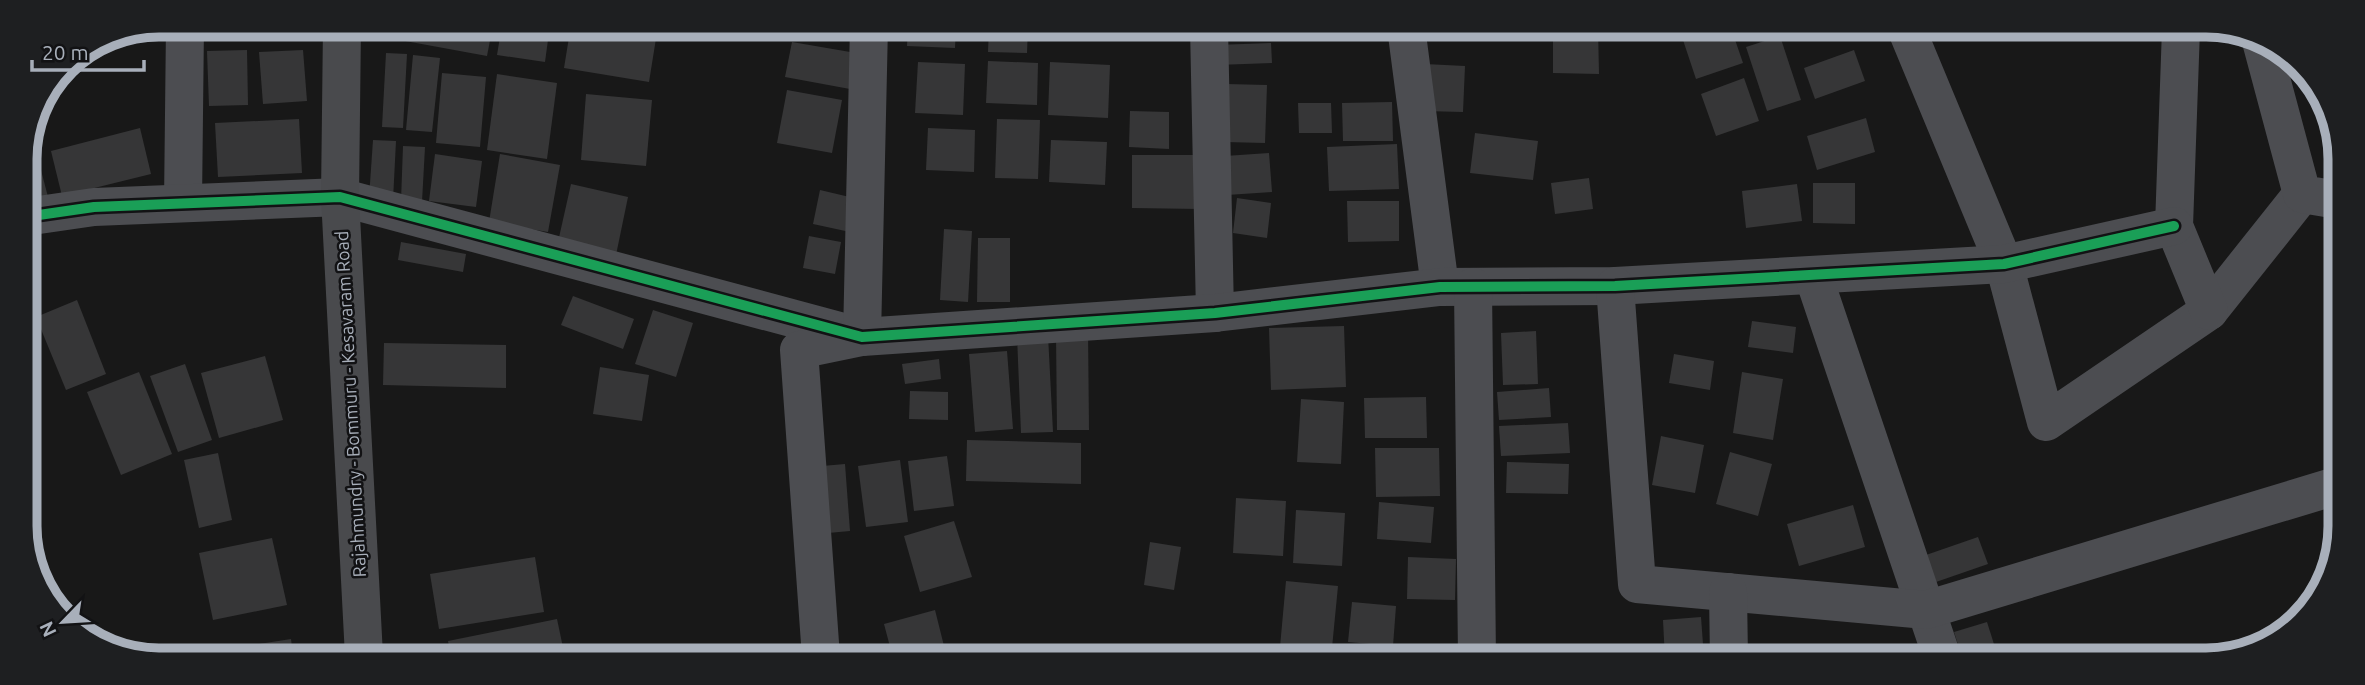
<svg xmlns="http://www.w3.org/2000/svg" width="2365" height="685" font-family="Ubuntu,sans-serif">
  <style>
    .building { fill: #363637 }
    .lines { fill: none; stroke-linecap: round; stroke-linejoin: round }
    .minor { stroke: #4c4d51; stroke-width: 38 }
    .major { stroke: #494a4d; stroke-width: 38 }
    .cycleway-casing { stroke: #121214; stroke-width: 15 }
    .cycleway { stroke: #1a9f57; stroke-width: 10 }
    .labels { text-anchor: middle; stroke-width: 5; stroke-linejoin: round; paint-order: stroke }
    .street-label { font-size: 18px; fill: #a8afba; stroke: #121214 }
    .rim { fill: none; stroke: #a8afba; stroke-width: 9 }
  </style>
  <rect width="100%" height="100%" fill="#181818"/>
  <g class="building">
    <polygon points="380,25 493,25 487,56 378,36"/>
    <polygon points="502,25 550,25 545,62 497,55"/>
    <polygon points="571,25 658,26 649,82 564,68"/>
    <polygon points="908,26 956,26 955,48 907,46"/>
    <polygon points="989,26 1028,26 1027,53 988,52"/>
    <polygon points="1219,27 1273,27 1273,38 1220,41"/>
    <polygon points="1553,28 1598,28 1599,74 1553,73"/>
    <polygon points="1690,28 1731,28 1743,63 1696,79 1680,31"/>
    <polygon points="1780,36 1801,100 1767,111 1746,47"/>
    <polygon points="792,42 856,53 850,89 785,77"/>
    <polygon points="1271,43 1272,63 1217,65 1216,45"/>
    <polygon points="247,50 248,105 209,106 207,51"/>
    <polygon points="303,50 307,101 263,104 259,52"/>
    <polygon points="1854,50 1865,81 1815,99 1804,68"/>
    <polygon points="386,53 407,54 403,128 382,127"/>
    <polygon points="413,55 440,58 432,132 406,130"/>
    <polygon points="988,61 1038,63 1037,105 986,103"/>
    <polygon points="918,62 965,64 963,115 915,113"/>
    <polygon points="1050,62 1110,65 1108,118 1048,115"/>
    <polygon points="1425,64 1465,66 1463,112 1424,111"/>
    <polygon points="442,73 486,77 480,147 436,143"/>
    <polygon points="497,74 557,83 547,159 487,150"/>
    <polygon points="1744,78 1759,121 1716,136 1701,94"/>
    <polygon points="1226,84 1267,85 1265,143 1225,142"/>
    <polygon points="787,90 842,100 832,153 777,143"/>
    <polygon points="586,94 652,100 646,166 581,160"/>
    <polygon points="1392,102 1393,141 1343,141 1342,103"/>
    <polygon points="1298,103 1331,103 1332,133 1299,133"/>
    <polygon points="1130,111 1169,112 1169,149 1129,147"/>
    <polygon points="1866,118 1875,152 1817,170 1807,136"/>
    <polygon points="299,119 302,173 218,177 215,123"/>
    <polygon points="997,119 1040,120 1038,179 995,178"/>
    <polygon points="140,128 151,174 62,196 51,151"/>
    <polygon points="928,128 975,130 974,172 926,170"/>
    <polygon points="1475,133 1538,141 1533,180 1470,173"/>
    <polygon points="373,140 396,141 393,200 369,198"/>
    <polygon points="1051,140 1107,142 1105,185 1049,182"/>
    <polygon points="1397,144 1399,189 1329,191 1327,147"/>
    <polygon points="403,146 425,147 422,202 401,201"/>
    <polygon points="35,147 48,197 25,203 25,151"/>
    <polygon points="1269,153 1272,192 1227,195 1225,156"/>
    <polygon points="435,154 482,161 476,207 429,201"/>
    <polygon points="500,154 560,165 548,232 489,222"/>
    <polygon points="1132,155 1200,155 1200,209 1132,208"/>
    <polygon points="1589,178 1593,209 1555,214 1551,183"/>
    <polygon points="1813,183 1855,183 1855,224 1813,223"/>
    <polygon points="571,184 628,197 616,255 558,242"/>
    <polygon points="1797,184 1802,221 1746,228 1742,191"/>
    <polygon points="820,190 858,199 850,232 813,224"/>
    <polygon points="1237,198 1271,203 1267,238 1233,233"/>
    <polygon points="1347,201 1399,201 1399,241 1348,242"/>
    <polygon points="944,229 972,231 968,302 940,300"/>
    <polygon points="809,236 841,242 835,274 803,268"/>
    <polygon points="978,238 1010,238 1010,302 977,302"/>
    <polygon points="401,242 466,254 463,272 398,260"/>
    <polygon points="573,296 634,319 623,349 561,325"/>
    <polygon points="77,300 106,374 66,390 36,317"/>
    <polygon points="653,310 693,323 676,377 635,364"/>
    <polygon points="1752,321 1796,327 1793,353 1748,347"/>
    <polygon points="1344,326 1346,387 1271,390 1269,328"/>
    <polygon points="1088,331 1089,430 1057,430 1056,332"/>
    <polygon points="1536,331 1538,384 1503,385 1501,333"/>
    <polygon points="1048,335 1053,432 1021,433 1017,336"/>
    <polygon points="384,343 506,345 506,388 383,385"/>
    <polygon points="1007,351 1013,429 975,432 969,354"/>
    <polygon points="1674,354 1714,361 1710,390 1669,383"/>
    <polygon points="265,356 283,420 219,438 201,373"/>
    <polygon points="939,359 941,379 905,384 902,364"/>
    <polygon points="185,364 212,440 178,452 150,376"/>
    <polygon points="600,367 649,375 642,421 593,414"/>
    <polygon points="139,372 172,454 121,475 87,392"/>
    <polygon points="1742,372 1783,379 1773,440 1733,433"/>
    <polygon points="1549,388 1551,417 1499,420 1497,392"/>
    <polygon points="910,391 948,392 948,420 909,419"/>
    <polygon points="1426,397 1427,438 1365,438 1364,398"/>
    <polygon points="1301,399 1344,402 1341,464 1297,462"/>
    <polygon points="1568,423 1570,453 1501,456 1499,426"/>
    <polygon points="1661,436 1704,445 1695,493 1652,485"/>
    <polygon points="967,440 1081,443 1081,484 966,481"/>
    <polygon points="1375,448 1439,448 1440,496 1376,497"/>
    <polygon points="1730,452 1772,464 1758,516 1716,504"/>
    <polygon points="218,453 232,520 199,528 184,460"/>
    <polygon points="947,456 954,506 914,511 908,461"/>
    <polygon points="900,460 908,522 866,527 858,466"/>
    <polygon points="1507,462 1569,464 1568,494 1506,493"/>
    <polygon points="845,464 850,531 828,533 822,466"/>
    <polygon points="1236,498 1286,501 1283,556 1233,553"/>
    <polygon points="1379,502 1434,507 1431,543 1377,539"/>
    <polygon points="1853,505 1865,547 1799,566 1787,524"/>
    <polygon points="1296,510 1345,513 1342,566 1293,563"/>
    <polygon points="954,521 972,577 920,592 904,536"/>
    <polygon points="1978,537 1988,564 1936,582 1926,555"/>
    <polygon points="272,538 287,605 213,620 199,553"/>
    <polygon points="1150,542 1181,547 1174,590 1144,585"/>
    <polygon points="535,557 544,612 439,629 430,574"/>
    <polygon points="1408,557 1456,559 1455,600 1407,599"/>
    <polygon points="1286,581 1338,586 1331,658 1279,658"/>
    <polygon points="1352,602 1396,606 1393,646 1348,642"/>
    <polygon points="935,610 947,658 893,658 884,624"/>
    <polygon points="1701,617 1704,658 1665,659 1663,620"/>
    <polygon points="557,619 565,657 451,657 448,641"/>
    <polygon points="1987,622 1999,660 1963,660 1954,632"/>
    <polygon points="291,639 293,656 229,656 228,649"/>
    <polygon points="1351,652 1398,656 1397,659 1350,658"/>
  </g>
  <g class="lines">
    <g class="minor">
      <polyline points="1209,27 1215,313"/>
      <polyline points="1406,27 1440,287"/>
      <polyline points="1906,28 2004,264 2046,422 2209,311 2302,194"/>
      <polyline points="2181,29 2174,226 2209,311"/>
      <polyline points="2261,41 2302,194 2338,200"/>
      <polyline points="183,203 185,25"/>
      <polyline points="25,217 94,207 340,197 862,337 1215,313 1440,287 1615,286 2004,264 2174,226"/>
      <polyline points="1813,275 1943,660"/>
      <polyline points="1615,286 1637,584 1926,610 2336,486"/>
      <polyline points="1473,287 1477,659"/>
      <polyline points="1728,592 1729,659"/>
      <polyline points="821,657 799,350 862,337 869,26"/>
    </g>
    <polyline class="major" points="342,25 340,197 364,656"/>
    <defs>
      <polyline id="cycleway" points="25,217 94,207 340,197 862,337 1215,313 1440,287 1615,286 2004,264 2174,226"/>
    </defs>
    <use href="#cycleway" class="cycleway-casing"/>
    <use href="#cycleway" class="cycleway"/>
  </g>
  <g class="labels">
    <g class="street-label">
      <text transform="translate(351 404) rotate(-93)" y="6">Rajahmundry - Bommuru - Kesavaram Road</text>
    </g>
  </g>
  <path d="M0 0H2365V685H0ZM159 37H2206A122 122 0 0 1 2328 159V526A122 122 0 0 1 2206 648H159A122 122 0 0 1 37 526V159A122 122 0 0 1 159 37Z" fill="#1e1f21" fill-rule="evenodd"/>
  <path class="rim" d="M159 37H2206A122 122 0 0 1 2328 159V526A122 122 0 0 1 2206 648H159A122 122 0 0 1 37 526V159A122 122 0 0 1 159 37Z"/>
  <g transform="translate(63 622) rotate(245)" stroke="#121214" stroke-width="5" paint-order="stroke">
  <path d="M0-5L12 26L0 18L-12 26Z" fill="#a8afba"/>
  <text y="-10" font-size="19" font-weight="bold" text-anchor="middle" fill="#a8afba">N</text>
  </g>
  <path d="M32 60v10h112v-10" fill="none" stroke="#a8afba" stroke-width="3.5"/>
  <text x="42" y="60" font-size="21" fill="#a8afba" stroke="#121214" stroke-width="5" paint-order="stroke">20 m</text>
</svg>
